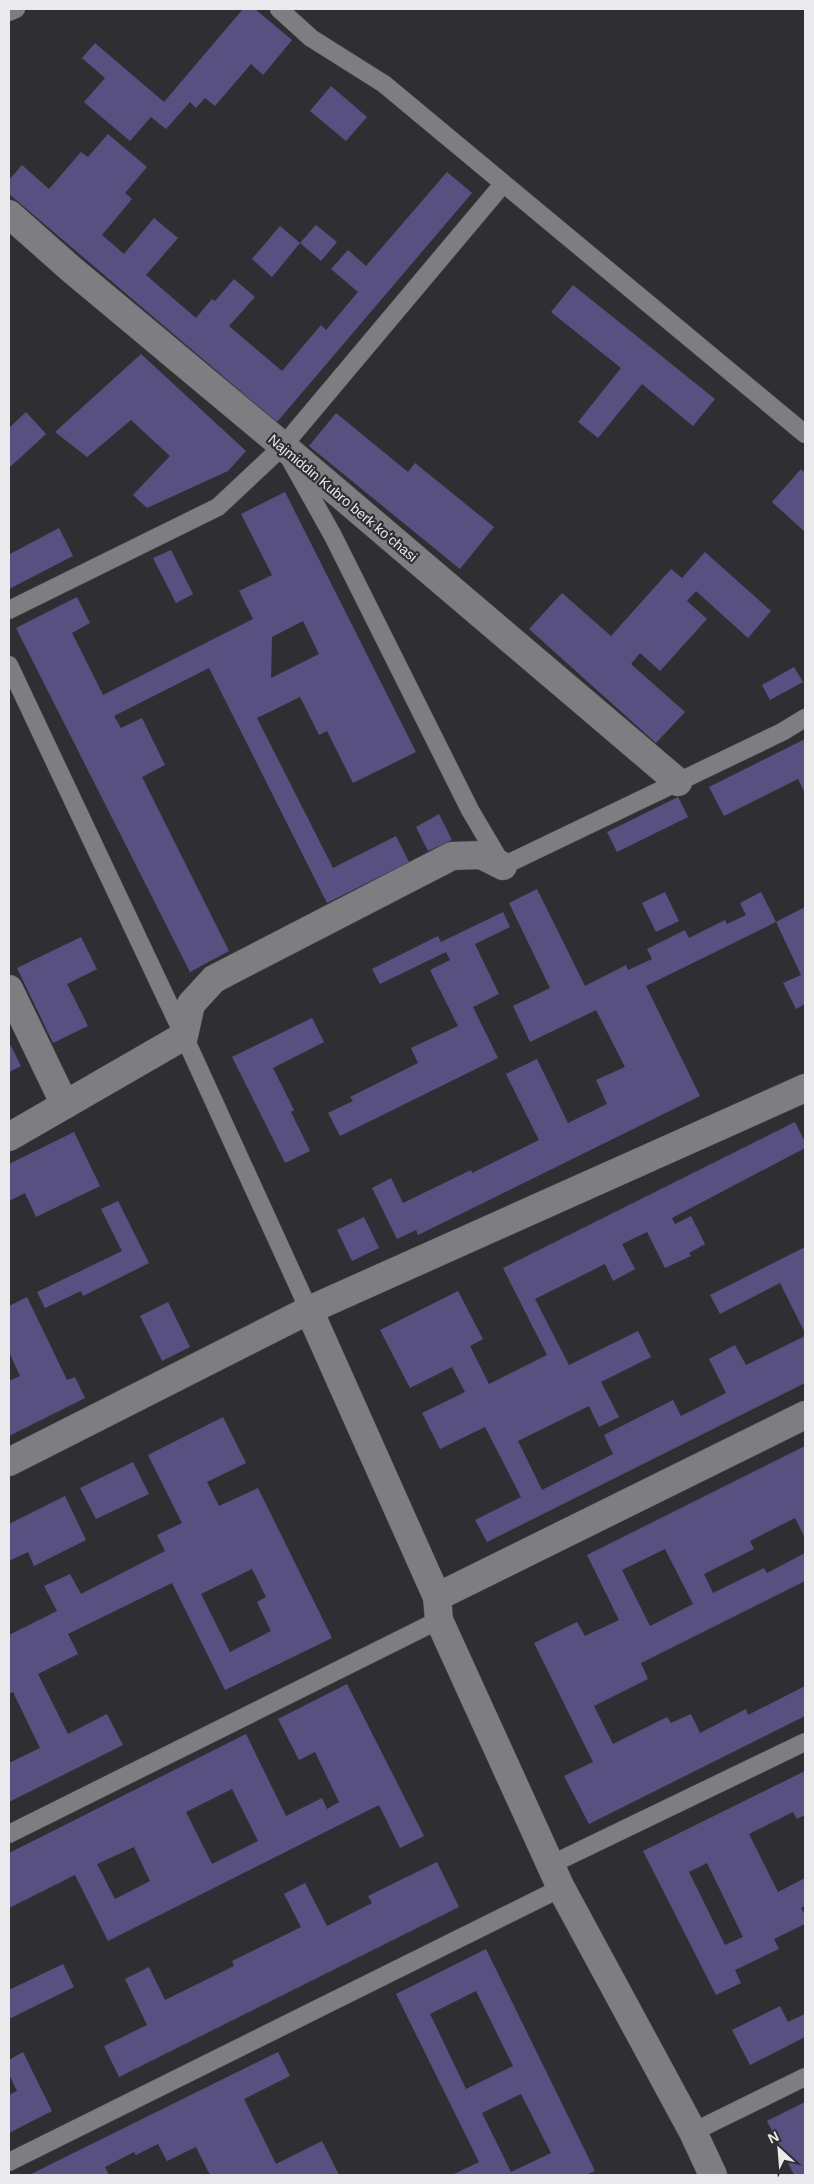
<svg xmlns="http://www.w3.org/2000/svg" width="814" height="2184" font-family="Helvetica,sans-serif">
  <style>
    .building { fill: #595082; fill-rule: evenodd }
    .lines { fill: none; stroke-linecap: round; stroke-linejoin: round }
    .service-casing { stroke: #4a4a4d; stroke-width: 19 }
    .minor-casing { stroke: #4a4a4d; stroke-width: 29 }
    .service { stroke: #7d7d82; stroke-width: 18 }
    .minor { stroke: #7d7d82; stroke-width: 28 }
    .labels { text-anchor: middle; stroke-width: 4.5; stroke-linejoin: round; paint-order: stroke }
    .street-label { font-size: 14px; fill: #eaeaec; stroke: #2f2f33 }
  </style>
  <rect width="100%" height="100%" fill="#2f2f33"/>
  <g class="building">
    <polygon points="243,9 255,9 292,40 263,75 251,64 215,106 205,98 196,108 190,102 166,129 151,117 130,141 84,102 105,78 82,58 95,43 164,102"/>
    <polygon points="331,86 367,117 346,141 310,111"/>
    <polygon points="108,134 147,167 125,193 132,199 102,235 124,254 154,218 178,238 146,275 196,318 212,299 215,301 234,279 255,297 229,326 282,371 321,325 326,330 358,292 331,269 348,250 366,266 447,172 472,193 277,422 9,194 9,180 22,165 49,189 81,152 88,157"/>
    <polygon points="316,225 337,242 321,261 300,243"/>
    <polygon points="280,226 300,243 272,277 252,259"/>
    <polygon points="573,285 715,399 693,426 642,384 598,438 578,422 621,368 551,312"/>
    <polygon points="141,354 246,451 228,471 147,508 133,495 170,456 131,420 87,457 55,432"/>
    <polygon points="26,412 46,434 9,468 9,428"/>
    <polygon points="336,413 408,472 415,463 494,527 460,569 309,446"/>
    <polygon points="801,469 805,473 805,532 772,502"/>
    <path d="M 285,492 L 416,752 L 353,783 L 327,731 L 319,735 L 300,697 L 257,718 L 333,868 L 396,836 L 409,862 L 327,903 L 209,668 L 114,716 L 121,728 L 142,718 L 165,765 L 142,777 L 229,951 L 190,972 L 16,628 L 77,597 L 90,623 L 72,633 L 103,695 L 253,619 L 239,591 L 272,575 L 241,514 ZM 303,621 L 319,654 L 271,678 L 272,637 Z"/>
    <polygon points="59,528 73,556 9,589 9,551 10,554"/>
    <polygon points="171,550 193,594 176,603 153,558"/>
    <polygon points="705,552 771,611 748,638 696,591 687,601 707,619 660,671 640,653 631,664 685,712 656,743 529,629 562,593 611,636 671,569 682,578"/>
    <polygon points="794,667 803,682 770,700 762,685"/>
    <polygon points="805,739 805,793 798,779 724,816 709,787"/>
    <polygon points="678,797 688,817 617,852 607,832"/>
    <polygon points="439,814 452,840 428,851 416,827"/>
    <polygon points="537,889 585,986 626,965 628,970 652,959 647,949 685,930 689,938 725,920 727,924 746,915 740,903 761,892 776,922 646,986 700,1096 418,1235 416,1230 397,1239 372,1188 391,1178 403,1203 471,1170 472,1173 539,1140 506,1074 537,1059 568,1123 607,1104 596,1080 625,1067 596,1010 530,1042 513,1006 550,988 509,903"/>
    <polygon points="665,892 679,921 656,932 642,903"/>
    <polygon points="805,907 805,1004 796,1009 783,983 801,975 776,922"/>
    <polygon points="503,912 510,927 475,944 499,994 473,1007 498,1058 340,1136 328,1113 353,1101 350,1097 418,1063 411,1048 458,1026 430,970 450,960 446,952 380,984 372,969 438,936 441,942"/>
    <polygon points="81,937 97,969 67,984 88,1026 53,1043 17,968"/>
    <polygon points="312,1018 324,1042 273,1068 294,1110 291,1112 310,1151 285,1163 232,1057"/>
    <polygon points="9,1042 21,1066 9,1072"/>
    <polygon points="795,1122 805,1142 805,1148 672,1218 675,1224 691,1216 705,1244 689,1253 691,1256 665,1268 647,1232 622,1244 635,1269 613,1281 605,1264 535,1299 569,1365 638,1331 651,1357 601,1382 619,1417 599,1427 589,1406 518,1441 542,1490 613,1454 604,1435 673,1400 681,1416 726,1393 709,1359 735,1345 746,1365 805,1336 805,1383 487,1542 475,1520 521,1497 485,1427 440,1449 422,1413 465,1392 452,1367 410,1388 380,1330 458,1291 483,1339 470,1346 489,1384 547,1355 503,1268"/>
    <polygon points="74,1132 100,1186 36,1217 25,1193 9,1201 9,1164"/>
    <polygon points="118,1201 149,1263 83,1296 81,1291 45,1308 37,1292 122,1251 101,1209"/>
    <polygon points="364,1217 379,1248 352,1261 337,1230"/>
    <polygon points="805,1247 805,1333 780,1283 720,1314 710,1295"/>
    <polygon points="27,1297 67,1380 75,1377 85,1398 9,1436 9,1381 20,1376 9,1352 9,1306"/>
    <polygon points="168,1302 190,1347 162,1361 140,1316"/>
    <path d="M 223,1417 L 246,1463 L 207,1482 L 219,1506 L 258,1488 L 332,1638 L 225,1690 L 172,1583 L 68,1634 L 78,1654 L 38,1674 L 68,1734 L 107,1714 L 123,1745 L 9,1802 L 9,1763 L 40,1748 L 13,1692 L 9,1694 L 9,1635 L 57,1611 L 44,1586 L 70,1574 L 81,1594 L 165,1551 L 157,1535 L 182,1523 L 148,1455 ZM 252,1569 L 266,1597 L 257,1602 L 271,1631 L 230,1652 L 201,1594 Z"/>
    <path d="M 805,1446 L 805,1538 L 795,1518 L 750,1541 L 754,1549 L 704,1574 L 713,1593 L 764,1568 L 767,1573 L 805,1553 L 805,1581 L 641,1663 L 648,1679 L 594,1706 L 613,1744 L 667,1717 L 671,1723 L 691,1714 L 700,1733 L 746,1709 L 748,1715 L 805,1686 L 805,1716 L 589,1824 L 564,1776 L 593,1762 L 534,1643 L 577,1622 L 585,1636 L 619,1620 L 587,1555 ZM 665,1549 L 693,1604 L 650,1626 L 622,1570 Z"/>
    <polygon points="133,1462 149,1494 96,1519 80,1488"/>
    <polygon points="65,1496 86,1540 34,1566 28,1552 9,1561 9,1524"/>
    <path d="M 347,1684 L 424,1836 L 400,1848 L 379,1805 L 108,1941 L 75,1875 L 9,1908 L 9,1853 L 246,1734 L 286,1816 L 322,1798 L 327,1809 L 339,1802 L 315,1752 L 299,1760 L 278,1719 ZM 232,1789 L 258,1841 L 212,1864 L 186,1812 ZM 134,1847 L 150,1881 L 115,1899 L 97,1864 Z"/>
    <path d="M 805,1771 L 805,1815 L 797,1819 L 793,1812 L 749,1834 L 778,1892 L 805,1878 L 805,1906 L 801,1908 L 805,1915 L 805,1924 L 774,1939 L 779,1949 L 735,1970 L 741,1983 L 716,1995 L 643,1851 ZM 707,1863 L 743,1937 L 725,1945 L 689,1872 Z"/>
    <polygon points="437,1862 459,1907 119,2077 104,2046 147,2025 125,1979 149,1967 165,2000 234,1966 232,1961 301,1927 284,1894 305,1883 327,1926 372,1903 368,1896"/>
    <path d="M 486,1949 L 595,2171 L 586,2175 L 452,2175 L 479,2162 L 396,1994 ZM 476,1991 L 513,2066 L 466,2089 L 430,2014 ZM 521,2094 L 551,2153 L 511,2172 L 482,2113 Z"/>
    <polygon points="63,1964 74,1987 9,2019 9,1990"/>
    <polygon points="780,2006 788,2022 805,2014 805,2037 750,2065 732,2030"/>
    <polygon points="23,2052 52,2111 9,2133 9,2095 17,2091 9,2074 9,2060"/>
    <polygon points="278,2052 290,2076 244,2099 276,2164 322,2141 339,2175 210,2175 196,2147 167,2161 158,2144 136,2155 134,2152 105,2167 109,2175 29,2175"/>
    <polygon points="805,2102 805,2175 794,2175 767,2121"/>
  </g>
  <g class="lines">
    <defs>
      <g id="service">
        <polyline points="279,9 311,38 384,84 805,434"/>
        <polyline points="9,12 16,9"/>
        <polyline points="290,459 333,536 470,810 503,866 782,732 805,718"/>
        <polyline points="9,610 218,507 283,446 503,184"/>
        <polyline points="9,665 184,1036 309,1310"/>
        <polyline points="9,1834 439,1620"/>
        <polyline points="550,1865 805,1742"/>
        <polyline points="693,2132 805,2077"/>
        <polyline points="9,2162 561,1888"/>
      </g>
      <g id="minor">
        <polyline points="9,214 71,269 283,446 678,782"/>
        <polyline points="9,989 65,1105"/>
        <polyline points="9,1137 184,1036 191,1004 214,979 452,856 481,855 503,866"/>
        <polyline points="309,1310 805,1088"/>
        <polyline points="9,1462 309,1310 437,1597 439,1620 561,1888 693,2132 713,2175"/>
        <polyline points="437,1597 805,1415"/>
      </g>
    </defs>
    <use href="#service" class="service-casing"/>
    <use href="#minor" class="minor-casing"/>
    <use href="#service" class="service"/>
    <use href="#minor" class="minor"/>
  </g>
  <g class="labels">
    <g class="street-label">
      <text transform="translate(343 498) rotate(40)" y="5">Najmiddin Kubro berk koʻchasi</text>
    </g>
  </g>
  <rect width="814" height="2184" fill="none" stroke="#eaeaec" stroke-width="20"/>
  <g transform="translate(779 2149) rotate(334)" stroke="#2f2f33" stroke-width="4" paint-order="stroke">
  <path d="M0-4L9 19L0 12L-9 19Z" fill="#eaeaec"/>
  <text y="-8" font-size="14" font-weight="bold" text-anchor="middle" fill="#eaeaec">N</text>
  </g>
</svg>
